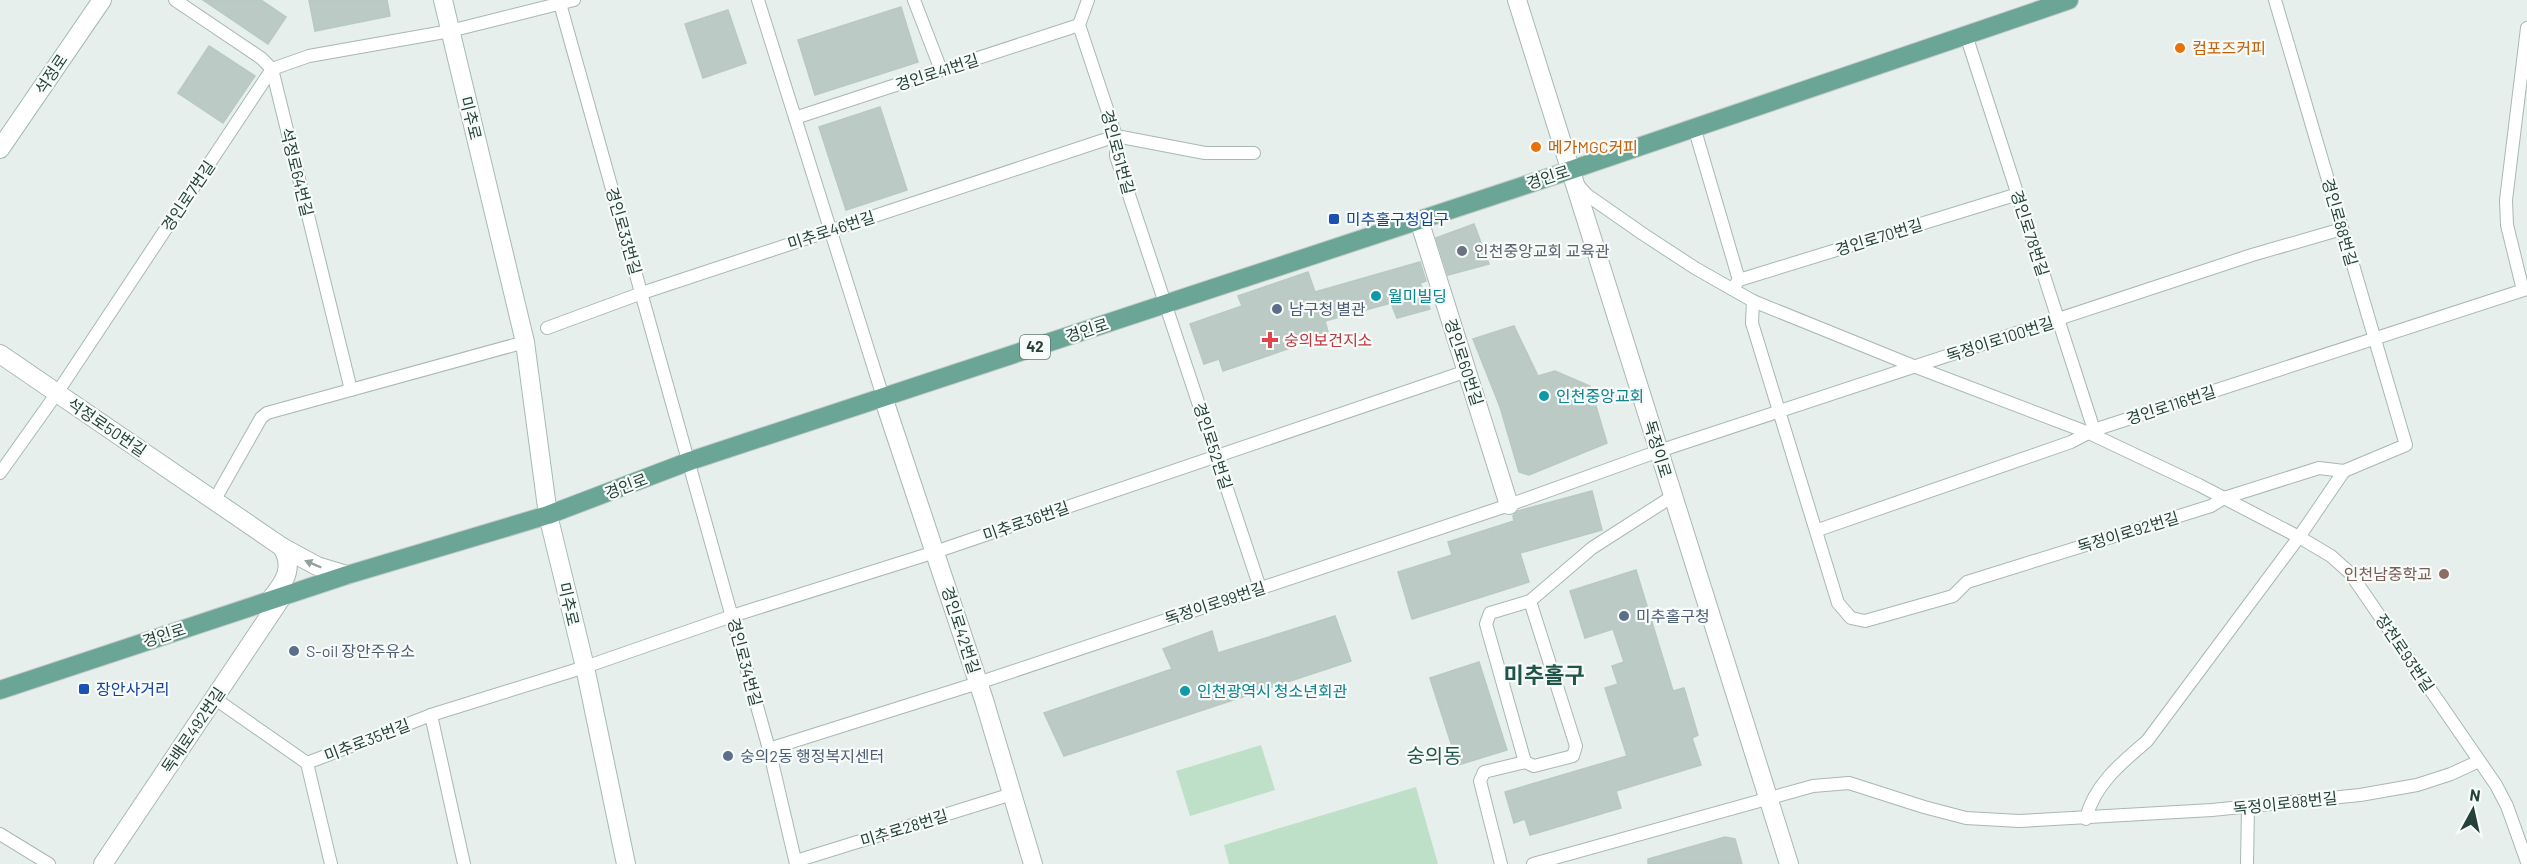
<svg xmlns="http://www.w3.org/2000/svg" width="2527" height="864" font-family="Barlow,'Noto Sans KR',sans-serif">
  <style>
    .green { fill: #bfe0c8 }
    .building { fill: #bbcac4; stroke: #b8c9c2; stroke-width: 1.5 }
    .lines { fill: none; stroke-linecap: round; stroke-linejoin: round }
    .service-casing { stroke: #a8b8b2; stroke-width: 14 }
    .minor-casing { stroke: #a8b8b2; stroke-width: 20 }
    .tertiary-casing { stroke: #a8b8b2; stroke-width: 20 }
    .secondary-casing { stroke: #a4bbb3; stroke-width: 20 }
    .primary-casing { stroke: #c2cac8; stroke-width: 20 }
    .service { stroke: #fff; stroke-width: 12 }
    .minor { stroke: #fff; stroke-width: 18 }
    .tertiary { stroke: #fff; stroke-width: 18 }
    .secondary { stroke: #fff; stroke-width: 18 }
    .primary { stroke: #6aa596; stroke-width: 18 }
    .oneway { fill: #92a09c }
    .food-dot { fill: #e8710a; stroke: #f7fbf9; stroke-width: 2 }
    .transit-dot { fill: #1a4fb4; stroke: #f7fbf9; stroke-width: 2 }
    .worship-dot { fill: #6b7280; stroke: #f7fbf9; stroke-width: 2 }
    .culture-dot { fill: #0f9aa8; stroke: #f7fbf9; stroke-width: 2 }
    .service-dot { fill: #5c6f8a; stroke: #f7fbf9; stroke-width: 2 }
    .health-dot { fill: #e0444e; stroke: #f7fbf9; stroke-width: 2 }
    .education-dot { fill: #8d6e63; stroke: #f7fbf9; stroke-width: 2 }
    .labels { text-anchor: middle; stroke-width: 4.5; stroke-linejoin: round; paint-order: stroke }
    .shield { fill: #f7fbf9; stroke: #637a73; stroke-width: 1.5 }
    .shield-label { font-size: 15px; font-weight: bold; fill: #24423a }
    .food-label { font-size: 16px; fill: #c56008; stroke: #f7fbf9; text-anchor: start }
    .street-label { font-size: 16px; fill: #24423a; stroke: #f7fbf9 }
    .transit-label { font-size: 16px; fill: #164399; stroke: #f7fbf9; text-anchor: start }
    .worship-label { font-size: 16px; fill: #5b616d; stroke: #f7fbf9; text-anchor: start }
    .culture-label { font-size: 16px; fill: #0d838f; stroke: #f7fbf9; text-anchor: start }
    .service-label { font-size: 16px; fill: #4e5e75; stroke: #f7fbf9; text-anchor: start }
    .health-label { font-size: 16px; fill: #be3a42; stroke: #f7fbf9; text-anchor: start }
    .education-label { font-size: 16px; fill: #785e54; stroke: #f7fbf9; text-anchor: end }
    .quarter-label { font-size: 20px; fill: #1f5548; stroke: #f7fbf9 }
    .district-label { font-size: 22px; font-weight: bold; fill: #1f5548; stroke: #f7fbf9 }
  </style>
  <rect width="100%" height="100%" fill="#e6efeb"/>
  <g class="green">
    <polygon points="1261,745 1275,790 1190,816 1176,771"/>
    <polygon points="1416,787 1438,864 1229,864 1224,845"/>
  </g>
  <g class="building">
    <polygon points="203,0 261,0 286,17 268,44"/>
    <polygon points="309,0 387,0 390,16 315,31"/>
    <polygon points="901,7 918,62 815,95 798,40"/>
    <polygon points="728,10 746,63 703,78 685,24"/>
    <polygon points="209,46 255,76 223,123 178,93"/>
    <polygon points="880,107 907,190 846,210 819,127"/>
    <polygon points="1474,224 1489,264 1448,275 1436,238"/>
    <polygon points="1420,262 1426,281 1420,283 1430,309 1397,318 1391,303 1325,321 1329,335 1223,371 1219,359 1204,364 1190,324 1242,306 1238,296 1308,272 1315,292"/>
    <polygon points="1514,326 1538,376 1555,371 1590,386 1607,443 1529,475 1519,472 1500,407 1473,339"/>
    <polygon points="1592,491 1602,530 1520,553 1529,582 1412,619 1398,572 1452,555 1448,542 1514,521 1513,516 1518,511"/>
    <polygon points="1636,570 1673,691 1684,688 1698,735 1692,738 1701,765 1616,791 1621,808 1530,835 1525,819 1514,823 1505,792 1627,756 1605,688 1618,684 1612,666 1624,662 1613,629 1585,638 1570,591"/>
    <polygon points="1335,616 1351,661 1064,756 1044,713 1172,669 1163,649 1212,631 1218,653"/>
    <polygon points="1479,662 1507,750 1458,765 1430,678"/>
    <polygon points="1725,837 1735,839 1742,864 1648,864 1648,859"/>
  </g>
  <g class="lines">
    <defs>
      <g id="service">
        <polyline points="175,0 261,58 272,69 351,390"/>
        <polyline points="559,0 769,749 796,864"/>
        <polyline points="758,0 883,397"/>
        <polyline points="914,0 941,70"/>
        <polyline points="1088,0 1079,25 1116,136 1116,156 1260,588"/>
        <polyline points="1966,35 2094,430"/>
        <polyline points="795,118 1079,25"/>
        <polyline points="1694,127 1739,280"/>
        <polyline points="1578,185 1587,195 1643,234 1695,268 1753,301 1916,367 2089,433 2199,485 2299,537 2331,556 2350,573 2496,785 2507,806 2527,862"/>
        <polyline points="1732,289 1739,280 2018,194"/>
        <polyline points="2523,290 2507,225 2506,200 2527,28"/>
        <polyline points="1753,301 1752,323 1838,603 1851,618 1865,621 1953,596 1967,582 2211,506 2224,498 2319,468 2344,471 2406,445 2275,0"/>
        <polyline points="547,328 642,293 1116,136 1205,153 1254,153"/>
        <polyline points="0,473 57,393 272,69 309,56 450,31 574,0"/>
        <polyline points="214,501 261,418 267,413 525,342"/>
        <polyline points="1818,530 2071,442 2094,430 2527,289"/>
        <polyline points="1530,601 1576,746 1573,756 1534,766 1525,762 1486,624 1490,613 1530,601 1592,548 1673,496"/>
        <polyline points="214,698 307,763 431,715 585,667 732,616 935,552 1467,371"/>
        <polyline points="431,715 464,864"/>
        <polyline points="769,749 978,683 1509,505 1659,451 2252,255 2342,229"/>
        <polyline points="307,763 331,864"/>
        <path d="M 2086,819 C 2093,786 2122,762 2147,741 L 2299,537 L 2344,471"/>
        <polyline points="0,834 49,864"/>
        <polyline points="796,861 1012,794"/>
        <polyline points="1501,864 1480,781 1484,772 1525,762"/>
        <polyline points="1533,864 1813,786 1849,783 1924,807 1966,818 2019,821 2212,810 2360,795 2417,785 2451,774 2479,761"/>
        <polyline points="2247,864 2248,806"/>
      </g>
      <g id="minor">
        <polyline points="1419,220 1509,505"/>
        <polyline points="0,354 282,547 317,566 347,575"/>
        <polyline points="883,397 984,700 1033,864"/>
        <path d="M 270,600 C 284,583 295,568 282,547"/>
        <polyline points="103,864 282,597"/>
      </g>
      <polyline id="tertiary" points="1517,0 1789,864"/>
      <g id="secondary">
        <polyline points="443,0 525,342 548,515 585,667 626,864"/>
        <polyline points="0,149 102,0"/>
      </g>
      <polyline id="primary" points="0,690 347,575 548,515 690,461 1571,170 2069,0"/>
    </defs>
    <use href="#service" class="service-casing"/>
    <use href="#minor" class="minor-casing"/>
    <use href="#tertiary" class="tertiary-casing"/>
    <use href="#secondary" class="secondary-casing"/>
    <use href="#primary" class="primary-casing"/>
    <use href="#service" class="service"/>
    <use href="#minor" class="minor"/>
    <use href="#tertiary" class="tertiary"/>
    <use href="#secondary" class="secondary"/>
    <use href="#primary" class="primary"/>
  </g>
  <defs><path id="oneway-solid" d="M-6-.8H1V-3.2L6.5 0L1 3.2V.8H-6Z" transform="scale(1.5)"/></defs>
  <use class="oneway" href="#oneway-solid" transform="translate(313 564) rotate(-157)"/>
  <g class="food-dot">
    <circle cx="2180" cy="48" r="6"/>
    <circle cx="1536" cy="147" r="6"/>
  </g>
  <g class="transit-dot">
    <rect x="1328" y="213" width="12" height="12" rx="3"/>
    <rect x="78" y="683" width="12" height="12" rx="3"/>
  </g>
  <circle class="worship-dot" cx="1462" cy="251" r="6"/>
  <g class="culture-dot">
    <circle cx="1376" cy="296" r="6"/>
    <circle cx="1544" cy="396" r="6"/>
    <circle cx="1185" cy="691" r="6"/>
  </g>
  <g class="service-dot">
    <circle cx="1277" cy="309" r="6"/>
    <circle cx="1624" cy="616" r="6"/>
    <circle cx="294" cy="651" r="6"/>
    <circle cx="728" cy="756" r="6"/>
  </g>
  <path class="health-dot" d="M1267 331h6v6h6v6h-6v6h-6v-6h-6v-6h6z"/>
  <circle class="education-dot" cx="2444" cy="574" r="6"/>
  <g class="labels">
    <rect class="shield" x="1020" y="335" width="30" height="24" rx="4.5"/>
    <g class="shield-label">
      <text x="1035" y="352">42</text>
    </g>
    <g class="food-label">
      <text x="2192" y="54">컴포즈커피</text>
      <text x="1548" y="153">메가MGC커피</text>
    </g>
    <g class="street-label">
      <text transform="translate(937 72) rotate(-18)" y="6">경인로41번길</text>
      <text transform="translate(51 74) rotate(-56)" y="6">석정로</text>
      <text transform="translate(471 118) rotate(76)" y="6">미추로</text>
      <text transform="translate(1118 152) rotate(75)" y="6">경인로51번길</text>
      <text transform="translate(297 172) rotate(76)" y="6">석정로64번길</text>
      <text transform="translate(1548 177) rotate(-18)" y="6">경인로</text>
      <text transform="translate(188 196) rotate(-56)" y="6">경인로7번길</text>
      <text transform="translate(2340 222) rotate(74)" y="6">경인로88번길</text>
      <text transform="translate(831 230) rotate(-18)" y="6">미추로46번길</text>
      <text transform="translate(624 231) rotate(74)" y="6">경인로33번길</text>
      <text transform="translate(2030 233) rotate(72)" y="6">경인로78번길</text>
      <text transform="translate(1879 237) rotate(-17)" y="6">경인로70번길</text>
      <text transform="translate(1087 330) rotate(-18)" y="6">경인로</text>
      <text transform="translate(2000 339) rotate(-18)" y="6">독정이로100번길</text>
      <text transform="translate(1464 362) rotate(72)" y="6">경인로60번길</text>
      <text transform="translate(2171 405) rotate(-18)" y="6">경인로116번길</text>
      <text transform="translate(107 427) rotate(34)" y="6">석정로50번길</text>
      <text transform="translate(1213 446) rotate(72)" y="6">경인로52번길</text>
      <text transform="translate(1658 449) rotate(73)" y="6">독정이로</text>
      <text transform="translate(626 486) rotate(-21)" y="6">경인로</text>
      <text transform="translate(1026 521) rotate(-19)" y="6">미추로36번길</text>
      <text transform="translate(2128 532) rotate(-17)" y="6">독정이로92번길</text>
      <text transform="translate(1215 603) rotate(-18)" y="6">독정이로99번길</text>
      <text transform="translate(569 604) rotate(77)" y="6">미추로</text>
      <text transform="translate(961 630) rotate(72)" y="6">경인로42번길</text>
      <text transform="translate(164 635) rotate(-18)" y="6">경인로</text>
      <text transform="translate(2405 653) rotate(56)" y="6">장천로93번길</text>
      <text transform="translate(745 662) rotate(75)" y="6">경인로34번길</text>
      <text transform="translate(193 730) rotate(-56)" y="6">독배로492번길</text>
      <text transform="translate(367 740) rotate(-21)" y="6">미추로35번길</text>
      <text transform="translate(2285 803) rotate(-6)" y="6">독정이로88번길</text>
      <text transform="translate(904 828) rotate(-17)" y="6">미추로28번길</text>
    </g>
    <g class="transit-label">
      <text x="1346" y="225">미추홀구청입구</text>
      <text x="96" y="695">장안사거리</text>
    </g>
    <g class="worship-label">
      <text x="1474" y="257">인천중앙교회 교육관</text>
    </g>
    <g class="culture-label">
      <text x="1388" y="302">월미빌딩</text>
      <text x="1556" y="402">인천중앙교회</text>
      <text x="1197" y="697">인천광역시 청소년회관</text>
    </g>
    <g class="service-label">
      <text x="1289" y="315">남구청 별관</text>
      <text x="1636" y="622">미추홀구청</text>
      <text x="306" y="657">S-oil 장안주유소</text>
      <text x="740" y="762">숭의2동 행정복지센터</text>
    </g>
    <g class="health-label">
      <text x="1284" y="346">숭의보건지소</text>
    </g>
    <g class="education-label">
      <text x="2432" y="580">인천남중학교</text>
    </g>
    <g class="quarter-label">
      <text x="1434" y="763">숭의동</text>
    </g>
    <g class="district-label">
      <text x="1544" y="683">미추홀구</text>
    </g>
  </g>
  <g transform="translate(2473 810) rotate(8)" stroke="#f7fbf9" stroke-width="4.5" paint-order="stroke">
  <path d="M0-4.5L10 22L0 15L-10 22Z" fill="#24423a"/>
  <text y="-9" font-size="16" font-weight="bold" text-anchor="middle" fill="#24423a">N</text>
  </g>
</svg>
